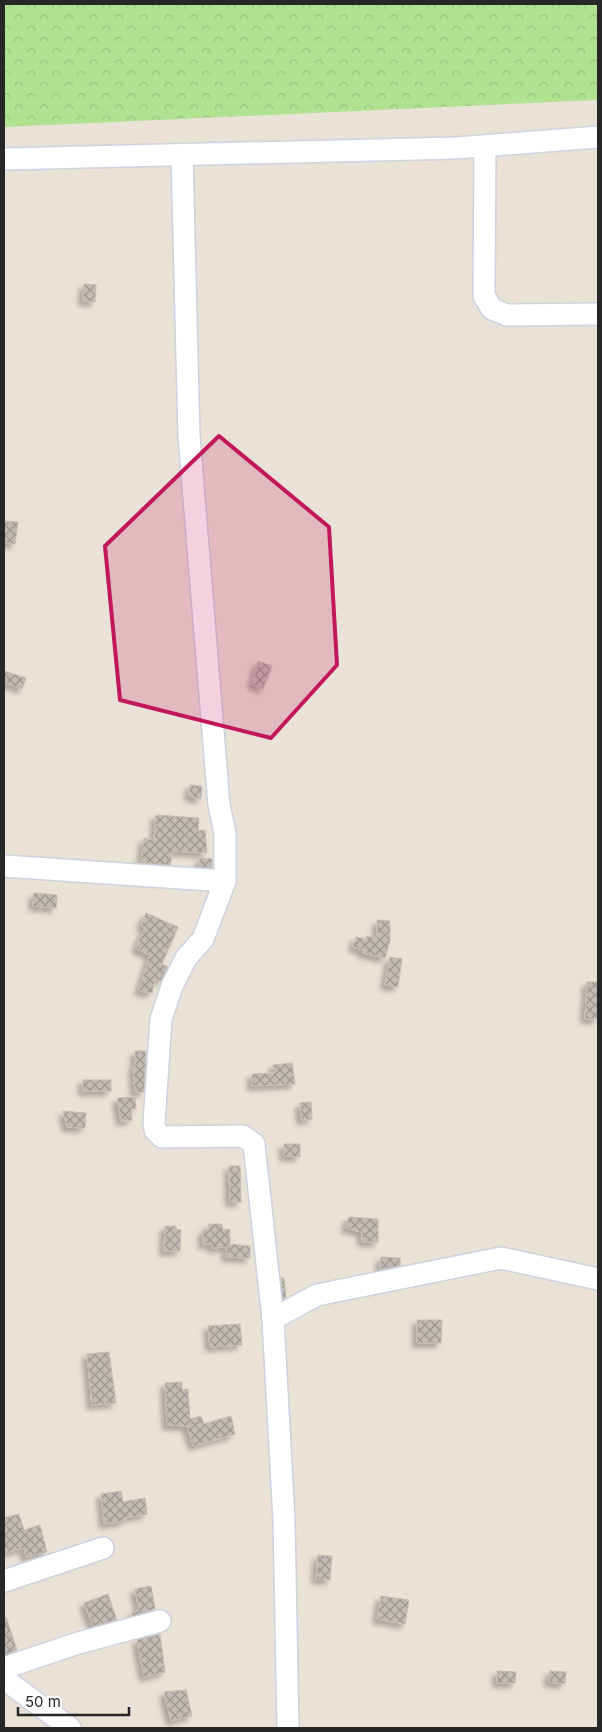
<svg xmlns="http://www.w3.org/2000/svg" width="602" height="1732" font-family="Inter,sans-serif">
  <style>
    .forest { fill: url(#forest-crowns) }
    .building { fill: url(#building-cross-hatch); stroke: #c5bdb2; filter: url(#shadow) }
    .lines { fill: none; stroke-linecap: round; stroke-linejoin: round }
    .minor-casing { stroke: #cdd2e1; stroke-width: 24 }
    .minor { stroke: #fff; stroke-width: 21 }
    .marked { fill: #c2185b; fill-opacity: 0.2; stroke: #c2185b; stroke-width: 4; stroke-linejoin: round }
  </style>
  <defs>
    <pattern id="forest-crowns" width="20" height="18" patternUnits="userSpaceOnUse" patternTransform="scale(1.25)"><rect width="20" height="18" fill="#b1e292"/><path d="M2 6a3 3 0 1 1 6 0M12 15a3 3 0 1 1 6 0" fill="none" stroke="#98c27e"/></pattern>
    <pattern id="building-cross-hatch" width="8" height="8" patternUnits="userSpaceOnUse" patternTransform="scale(1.25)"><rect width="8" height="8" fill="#c2bbb5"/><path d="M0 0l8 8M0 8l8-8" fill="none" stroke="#9e9893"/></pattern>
    <filter id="shadow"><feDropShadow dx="-4.5" dy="4.5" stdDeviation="2.5" flood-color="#0004"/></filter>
  </defs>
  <rect width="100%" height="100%" fill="#eae1d7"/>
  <polygon class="forest" points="4,4 598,4 598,100 4,127"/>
  <g class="building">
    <polygon points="84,284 96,285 95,302 83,301"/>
    <polygon points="4,521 18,522 15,544 4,543"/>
    <polygon points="258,661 272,666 263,689 252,684"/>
    <polygon points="4,671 26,678 22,689 4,682"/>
    <polygon points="190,785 202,786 201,799 189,796"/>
    <polygon points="156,815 199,818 198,831 205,830 207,853 173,851 170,865 141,863 144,838 154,840"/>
    <polygon points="200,858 212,859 212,868 199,867"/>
    <polygon points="34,893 57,895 56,908 33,906"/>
    <polygon points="146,913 178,927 162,964 168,967 161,981 155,979 152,993 139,991 150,955 136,948 145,928 141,926"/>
    <polygon points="377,920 390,921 390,941 385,958 363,953 363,950 353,947 356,937 366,939 367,936 377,938"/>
    <polygon points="390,957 402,959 398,987 385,985"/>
    <polygon points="587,982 598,982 598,1019 585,1019"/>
    <polygon points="135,1051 146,1051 144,1092 135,1092 133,1067 135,1067"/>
    <polygon points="292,1063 295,1084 252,1086 252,1074 274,1073 273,1065"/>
    <rect x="83" y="1080" width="28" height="11"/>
    <polygon points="135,1097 136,1109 131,1109 132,1120 121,1121 117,1098"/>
    <polygon points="311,1102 312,1119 301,1120 300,1103"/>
    <polygon points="63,1111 86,1113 85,1128 67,1127"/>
    <polygon points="284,1144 300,1144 300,1157 284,1156"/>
    <polygon points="229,1166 240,1166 241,1202 230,1202"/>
    <polygon points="349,1217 378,1219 378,1242 362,1242 362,1232 346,1228"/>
    <polygon points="209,1224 222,1224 223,1230 230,1229 230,1244 250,1246 250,1258 226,1257 227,1247 212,1248 212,1244 203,1244 203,1230 209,1230"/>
    <polygon points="165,1226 176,1226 176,1229 181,1230 180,1251 164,1251"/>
    <polygon points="381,1257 400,1258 400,1266 380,1269"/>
    <polygon points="281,1278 284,1278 286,1297 283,1299"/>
    <polygon points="417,1320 442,1320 441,1343 417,1343"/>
    <polygon points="240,1324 242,1345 210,1347 208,1326"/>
    <polygon points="109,1352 116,1403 92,1405 87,1354"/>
    <polygon points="182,1382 182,1390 188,1389 190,1419 201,1416 204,1424 231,1416 235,1434 193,1446 187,1426 167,1425 165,1383"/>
    <polygon points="121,1491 123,1502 145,1498 147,1514 125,1518 125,1521 104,1524 101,1494"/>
    <polygon points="19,1514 24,1530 40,1525 47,1552 26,1557 24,1548 4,1553 4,1518"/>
    <polygon points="318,1555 332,1556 330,1580 316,1579"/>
    <polygon points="151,1586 155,1609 132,1616 132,1613 139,1610 135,1589"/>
    <polygon points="108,1594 117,1620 93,1626 84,1603"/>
    <polygon points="381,1596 409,1600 405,1624 377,1619"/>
    <polygon points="4,1617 6,1617 17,1650 4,1655"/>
    <polygon points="160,1634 165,1672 144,1677 137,1640"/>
    <polygon points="497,1671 516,1672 515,1683 497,1683"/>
    <polygon points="550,1671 566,1672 565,1684 549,1682"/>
    <polygon points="186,1690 192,1716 171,1721 164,1692"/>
  </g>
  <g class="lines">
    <defs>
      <g id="minor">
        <polyline points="485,146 484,296 492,309 507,315 598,314"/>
        <polyline points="182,155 189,436 219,805 225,833 225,881 203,939 186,958 172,986 161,1019 154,1123 155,1130 162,1137 243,1136 254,1144 273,1319 284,1520 288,1728"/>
        <polyline points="4,159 456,148 598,137"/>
        <polyline points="4,866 225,881"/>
        <polyline points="273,1319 317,1295 501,1258 598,1279"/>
        <polyline points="4,1581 103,1548"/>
        <polyline points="4,1668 75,1644 160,1621"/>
        <polyline points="4,1679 70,1728"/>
      </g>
    </defs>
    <use href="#minor" class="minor-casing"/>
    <use href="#minor" class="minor"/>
  </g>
  <path class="marked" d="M 219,436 L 329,527 L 337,665 L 271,738 L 120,700 L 105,546 Z"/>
  <rect width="602" height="1732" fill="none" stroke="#272727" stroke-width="10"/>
  <path d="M18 1707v8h111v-8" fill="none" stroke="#272727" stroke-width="2.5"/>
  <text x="25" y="1707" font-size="15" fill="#272727" stroke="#ffffff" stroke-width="4" paint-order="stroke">50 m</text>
</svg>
